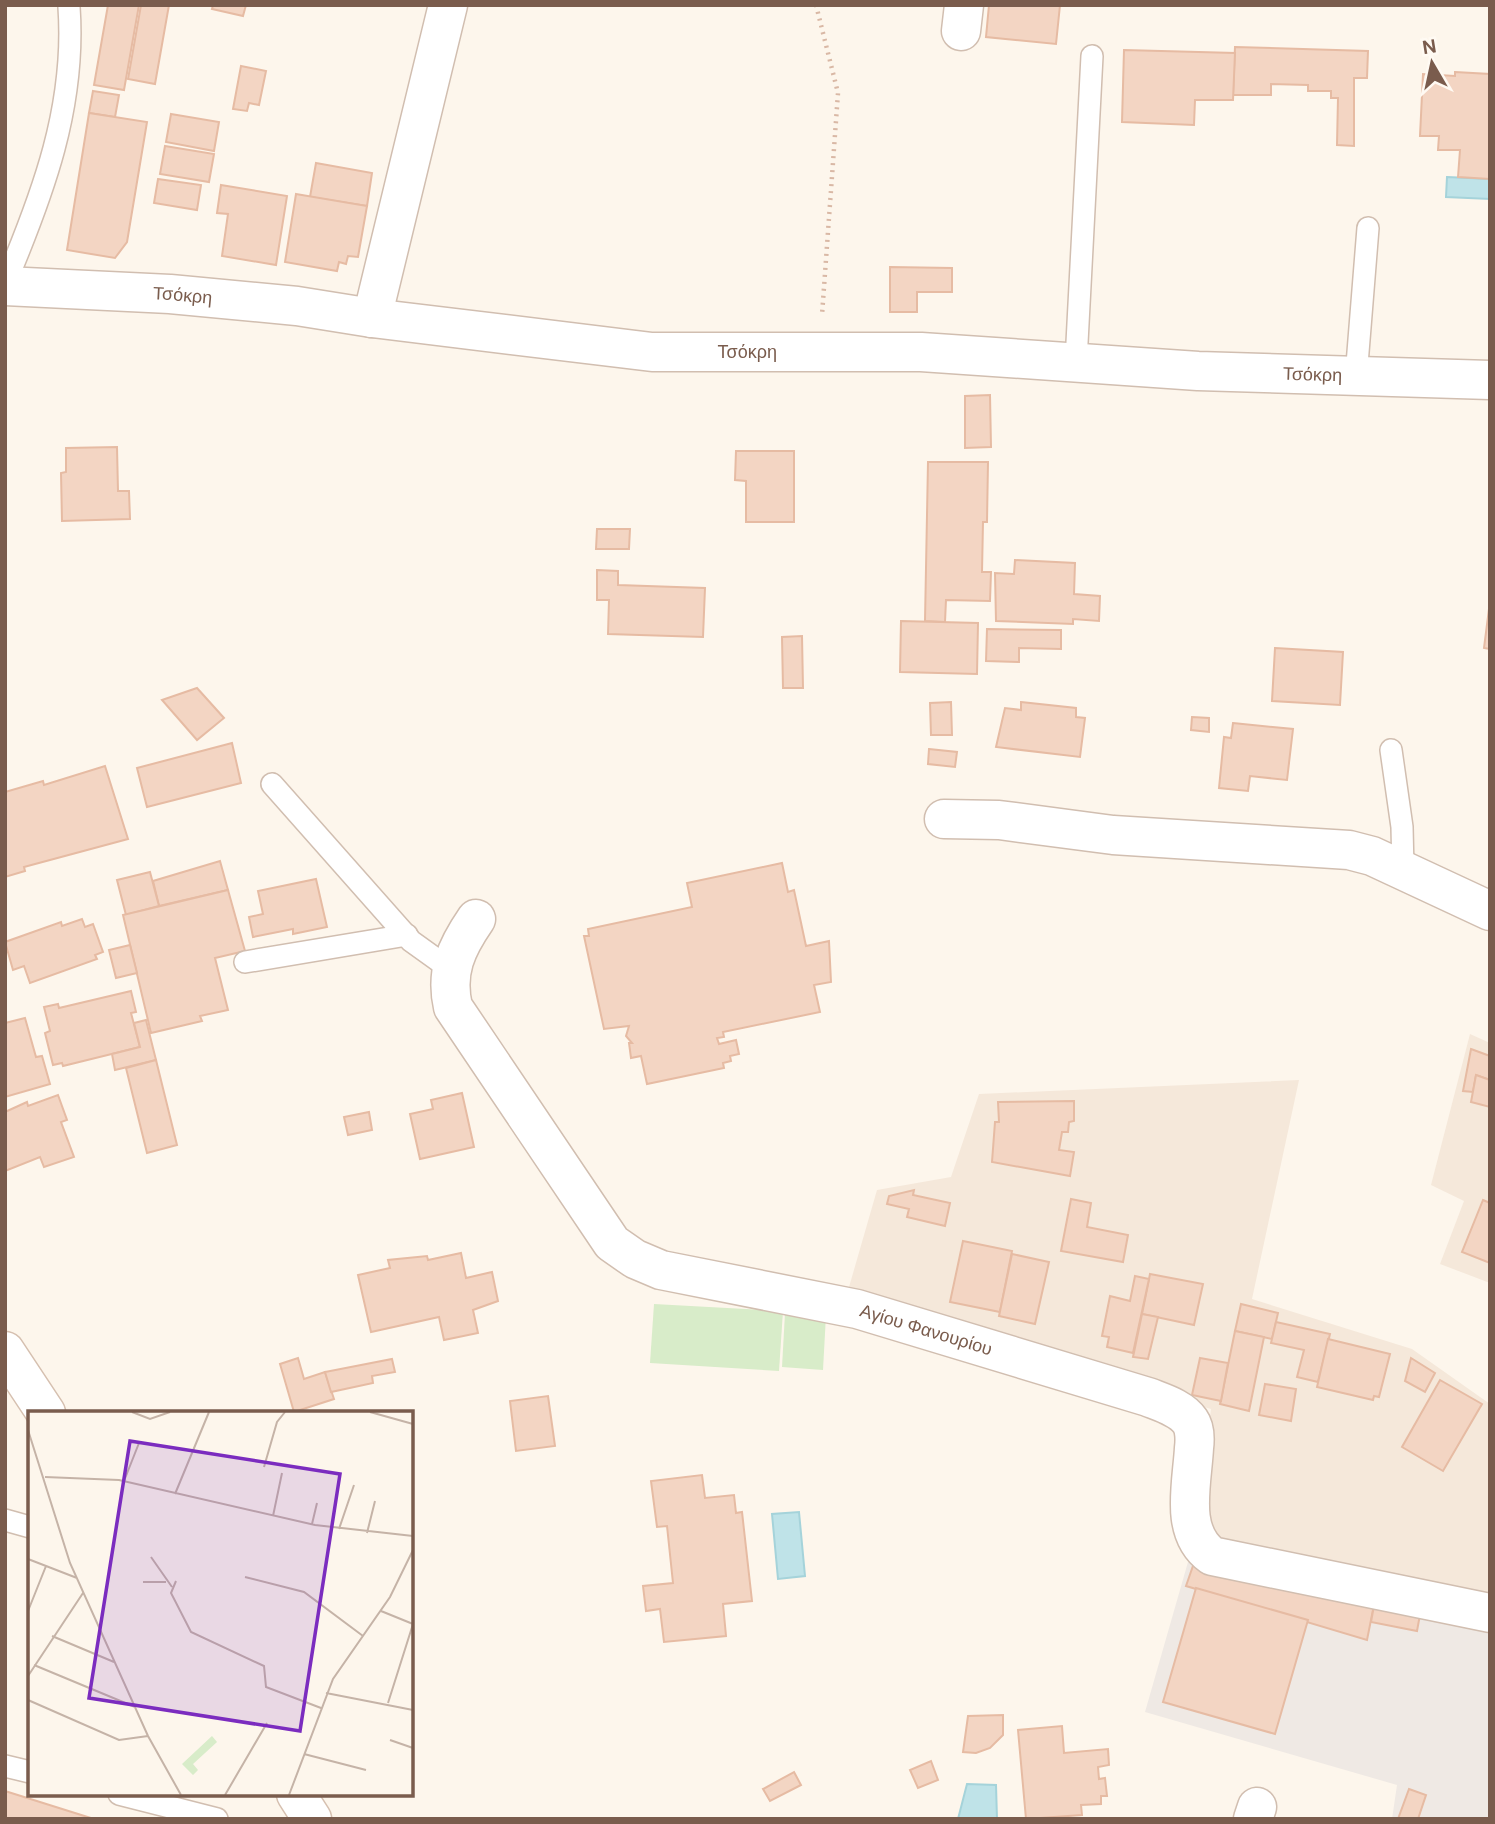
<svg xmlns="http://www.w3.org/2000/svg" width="1495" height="1824" font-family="'DM Sans',sans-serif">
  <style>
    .residential { fill: #f5e8da }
    .industrial { fill: #efe9e4 }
    .green { fill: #d8ecc9 }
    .water { fill: #bfe3e8; stroke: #a5d3da; stroke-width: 2 }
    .building { fill: #f3d5c3; stroke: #e6bba3; stroke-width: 2 }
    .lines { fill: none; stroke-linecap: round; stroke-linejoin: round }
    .service-casing { stroke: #d1beb0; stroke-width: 24 }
    .minor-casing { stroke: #d1beb0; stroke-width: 41 }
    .secondary-casing { stroke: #d6c0b0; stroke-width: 41 }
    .path { stroke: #d9b8a5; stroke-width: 4.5; stroke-dasharray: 2 5; stroke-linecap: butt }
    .service { stroke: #fff; stroke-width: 21 }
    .minor { stroke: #fff; stroke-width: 38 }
    .secondary { stroke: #fff; stroke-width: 38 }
    .labels { text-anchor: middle; stroke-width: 5; stroke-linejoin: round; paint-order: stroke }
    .street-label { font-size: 18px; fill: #7a5c4d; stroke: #fffaf3 }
    .inset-road { fill: none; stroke: #c5b3a7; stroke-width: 2 }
    .view { fill: #7b2cbf; fill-opacity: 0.15; stroke: #7b2cbf; stroke-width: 3.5 }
    .inset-edge { fill: none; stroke: #7a5c4d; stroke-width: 3.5 }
  </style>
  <rect width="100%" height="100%" fill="#fdf6ec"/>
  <g class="residential">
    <polygon points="1470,1034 1490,1043 1490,1283 1440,1264 1464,1201 1431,1185"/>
    <polygon points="1299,1080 1252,1299 1412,1349 1490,1404 1490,1601 1229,1552 1198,1523 1211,1409 845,1301 877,1190 951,1177 979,1094"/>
  </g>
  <polygon class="industrial" points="1190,1555 1490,1620 1490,1819 1392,1819 1397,1785 1145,1712"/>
  <g class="green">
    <polygon points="654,1304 783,1311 779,1371 650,1363"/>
    <polygon points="785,1313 826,1315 823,1370 782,1367"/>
  </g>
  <g class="water">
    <polygon points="1447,177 1490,179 1490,199 1446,197"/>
    <polygon points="799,1512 805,1576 778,1579 772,1514"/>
    <polygon points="967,1784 996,1785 997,1819 958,1819"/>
  </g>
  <g class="building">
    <polygon points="108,5 139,5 124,90 94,85"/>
    <polygon points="141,5 169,5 155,84 128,79"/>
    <polygon points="213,5 246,5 243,16 212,9"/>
    <polygon points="989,5 1060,5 1056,44 986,37"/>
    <polygon points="1235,47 1368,51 1367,78 1354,78 1354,146 1337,145 1338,98 1331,98 1331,91 1308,91 1308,85 1271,84 1271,95 1233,95"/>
    <polygon points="1124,50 1235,53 1233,100 1195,100 1194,125 1122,122"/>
    <polygon points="241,66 266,71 259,105 249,103 247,111 233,109"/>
    <polygon points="1455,72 1490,74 1490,179 1458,177 1460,150 1438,150 1439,136 1420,136 1423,74 1455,76"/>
    <polygon points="93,91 119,95 115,117 89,113"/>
    <polygon points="89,113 147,122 127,242 115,258 67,250"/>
    <polygon points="171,114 219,122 214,151 166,142"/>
    <polygon points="165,146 214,154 209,182 160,174"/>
    <polygon points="316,163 372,173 367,206 310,197"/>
    <polygon points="158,179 201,185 197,210 154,203"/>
    <polygon points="221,185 287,196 276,265 222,256 228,214 217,213"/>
    <polygon points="296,194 367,206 358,257 348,256 346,264 339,262 337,271 285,262"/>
    <polygon points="890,267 952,268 952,292 917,292 917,312 890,312"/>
    <polygon points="990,395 991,447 965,448 965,396"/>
    <polygon points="117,447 118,491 129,491 130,519 62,521 61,473 66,472 66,448"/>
    <polygon points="736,451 794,451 794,522 746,522 746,481 735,480"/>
    <polygon points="928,462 988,462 987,522 983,522 982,572 991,572 990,601 946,600 945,622 925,621"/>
    <polygon points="597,529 630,529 629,549 596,549"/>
    <polygon points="1015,560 1075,563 1074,594 1100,596 1099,621 1073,619 1073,624 996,621 995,573 1014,574"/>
    <polygon points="597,570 618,571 618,585 705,588 703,637 608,634 609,600 597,600"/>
    <polygon points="1490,601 1490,649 1484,648"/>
    <polygon points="901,621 978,623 977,674 900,672"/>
    <polygon points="987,629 1061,630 1061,649 1019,648 1019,662 986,661"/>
    <polygon points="802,636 803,688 783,688 782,637"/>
    <polygon points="1275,648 1343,652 1340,705 1272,701"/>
    <polygon points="197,688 224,718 197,740 162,700"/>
    <polygon points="951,702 952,735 931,735 930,703"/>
    <polygon points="1021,702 1076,708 1076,717 1085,718 1080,757 996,747 1005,708 1021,710"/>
    <polygon points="1192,717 1209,718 1209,732 1191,730"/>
    <polygon points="1233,723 1293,729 1287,780 1250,776 1248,791 1219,788 1224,737 1231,738"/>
    <polygon points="232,743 241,783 147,807 137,768"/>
    <polygon points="929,749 957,752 955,767 928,764"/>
    <polygon points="105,766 128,839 24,867 25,871 5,877 5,792 43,781 44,785"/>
    <polygon points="220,861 228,890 159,906 153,881"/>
    <polygon points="782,863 788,892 794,890 806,946 829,941 831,982 814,985 820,1012 723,1032 724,1037 717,1038 719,1044 736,1040 739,1054 730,1056 731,1061 723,1063 724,1068 647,1084 641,1056 631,1058 629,1043 632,1043 626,1036 629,1026 604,1029 584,936 589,936 588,929 692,907 687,883"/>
    <polygon points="150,872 159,906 126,915 117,880"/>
    <polygon points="316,879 327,927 293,934 293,929 253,937 249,917 263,914 258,891"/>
    <polygon points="228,890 245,951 215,958 228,1010 200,1016 202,1021 151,1033 123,915"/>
    <polygon points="82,919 85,927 93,924 103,952 95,955 97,959 30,983 24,966 13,970 5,942 61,922 62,926"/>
    <polygon points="130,945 137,973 116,978 109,950"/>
    <polygon points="131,991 136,1012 131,1013 140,1047 63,1066 62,1063 53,1065 45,1033 50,1031 44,1007 58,1004 59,1008"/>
    <polygon points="25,1018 36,1057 42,1056 50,1084 5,1097 5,1023"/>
    <polygon points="146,1020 156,1060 115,1070 112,1054 140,1047 134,1023"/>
    <polygon points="1471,1049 1490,1056 1490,1080 1476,1075 1473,1092 1463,1091"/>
    <polygon points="156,1060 177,1145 147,1153 126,1068"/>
    <polygon points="1476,1075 1490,1080 1490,1107 1471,1102"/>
    <polygon points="462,1093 474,1147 420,1159 410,1114 433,1109 431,1100"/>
    <polygon points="58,1095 67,1120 61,1122 74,1157 44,1167 40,1157 5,1171 5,1112 27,1102 28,1106"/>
    <polygon points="1074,1101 1074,1121 1069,1122 1068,1132 1062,1132 1059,1150 1074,1152 1070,1176 992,1162 995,1122 999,1122 998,1102"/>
    <polygon points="369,1112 372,1130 348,1135 344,1117"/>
    <polygon points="914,1190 913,1195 950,1203 945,1226 907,1217 909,1209 887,1204 889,1196"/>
    <polygon points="1071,1199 1091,1203 1087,1227 1128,1235 1123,1262 1061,1251"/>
    <polygon points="1483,1200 1490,1203 1490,1263 1462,1252"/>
    <polygon points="963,1241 1012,1251 1000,1312 950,1302"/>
    <polygon points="461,1253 466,1278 492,1272 498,1301 473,1310 478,1333 444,1340 439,1317 371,1332 358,1275 390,1268 388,1260 427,1256 428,1260"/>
    <polygon points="1012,1254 1049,1262 1035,1324 999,1316"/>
    <polygon points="1150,1274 1203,1284 1194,1325 1142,1314"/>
    <polygon points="1135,1276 1149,1279 1133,1353 1107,1347 1109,1337 1102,1336 1110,1296 1130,1301"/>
    <polygon points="1241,1304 1278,1313 1272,1339 1235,1331"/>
    <polygon points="1142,1314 1158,1317 1148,1359 1133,1357"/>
    <polygon points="1276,1322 1330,1334 1318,1382 1297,1377 1304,1350 1271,1343"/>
    <polygon points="1235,1331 1264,1337 1249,1411 1220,1404"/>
    <polygon points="1328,1339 1390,1354 1379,1397 1374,1396 1373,1400 1317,1387"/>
    <polygon points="298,1358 304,1379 325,1372 334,1399 294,1412 280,1364"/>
    <polygon points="1200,1358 1228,1363 1221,1401 1192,1395"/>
    <polygon points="1411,1358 1435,1373 1425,1392 1405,1381"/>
    <polygon points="392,1359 395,1372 372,1376 373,1383 331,1392 325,1372"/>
    <polygon points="1440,1380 1482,1404 1443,1471 1402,1447"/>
    <polygon points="1265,1384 1296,1389 1291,1421 1259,1415"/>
    <polygon points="548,1396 555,1446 516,1451 510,1401"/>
    <polygon points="702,1475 705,1498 734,1495 736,1513 742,1512 752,1601 723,1604 726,1636 664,1642 660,1609 646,1611 643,1586 673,1583 667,1526 657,1527 651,1481"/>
    <polygon points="1194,1563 1375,1600 1367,1640 1186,1586"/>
    <polygon points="1196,1588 1308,1620 1275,1734 1163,1702"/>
    <polygon points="1375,1600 1421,1609 1417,1631 1371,1622"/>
    <polygon points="1003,1715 1003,1735 990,1748 976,1753 963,1752 968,1716"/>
    <polygon points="1062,1726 1064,1753 1108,1749 1109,1765 1098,1767 1099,1779 1105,1778 1107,1796 1101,1796 1101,1804 1081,1805 1082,1815 1026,1819 1018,1730"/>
    <polygon points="931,1761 938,1780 918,1788 910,1770"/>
    <polygon points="794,1772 801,1785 770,1801 763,1789"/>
    <polygon points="1409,1789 1426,1795 1418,1819 1398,1819"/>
    <polygon points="5,1791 94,1819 5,1819"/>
  </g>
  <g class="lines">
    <defs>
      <g id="service">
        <path d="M 5,284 C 43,194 76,106 69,7"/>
        <polyline points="1076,362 1092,56"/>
        <polyline points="1356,377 1368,228"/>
        <polyline points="1391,750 1402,827 1403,870"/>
        <polyline points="272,784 411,941 450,969"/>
        <polyline points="245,962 407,935"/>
        <polyline points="5,1520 30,1527"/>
        <polyline points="5,1766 30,1772"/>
        <polyline points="119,1794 217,1819"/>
      </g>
      <g id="minor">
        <polyline points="961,31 964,5"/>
        <path id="s1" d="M 5,286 L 170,294 L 297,306 L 372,318 L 652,352 L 921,352 L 1198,371 L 1490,380"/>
        <polyline points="372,318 448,5"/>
        <polyline points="944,819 999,820 1113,835 1349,850 1372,856 1490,911"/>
        <path id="s2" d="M 476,919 C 456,948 445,972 453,1007 L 612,1243 L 635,1259 L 661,1270 L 857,1309 L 1148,1397 C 1163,1403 1181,1408 1190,1421 C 1195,1428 1195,1440 1194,1448 C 1192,1485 1179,1532 1212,1556 L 1490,1613"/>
        <polyline points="1253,1819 1257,1807"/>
      </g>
      <g id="secondary">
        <polyline points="5,1351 46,1413"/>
        <polyline points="296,1794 312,1819"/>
      </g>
    </defs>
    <use href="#service" class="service-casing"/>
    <use href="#minor" class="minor-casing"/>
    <use href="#secondary" class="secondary-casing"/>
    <polyline class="path" points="816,5 838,93 822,315"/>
    <use href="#service" class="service"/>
    <use href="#minor" class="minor"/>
    <use href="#secondary" class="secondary"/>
  </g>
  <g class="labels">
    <g class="street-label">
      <text dy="6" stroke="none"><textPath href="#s1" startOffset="178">Τσόκρη</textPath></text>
      <text dy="6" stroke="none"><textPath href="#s1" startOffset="746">Τσόκρη</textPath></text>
      <text dy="6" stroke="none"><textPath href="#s1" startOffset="1312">Τσόκρη</textPath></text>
      <text dy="6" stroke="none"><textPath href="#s2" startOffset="707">Αγίου Φανουρίου</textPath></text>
    </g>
  </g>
  <g transform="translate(28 1411)">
    <rect width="385" height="385" fill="#fdf6ec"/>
    <path d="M 184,325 L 189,331 L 165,353 L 170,359 L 165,364 L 154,353 Z" fill="#d8ecc9"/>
    <path class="inset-road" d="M 104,1 L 122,8 L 142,1M 342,1 L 385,13M 0,19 L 42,152 L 120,325 L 153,384M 236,56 L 249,11 L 257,1M 17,66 L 91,69 L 287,114 L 385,125M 96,70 L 111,32M 147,83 L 181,1M 245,105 L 254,62M 284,113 L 289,92M 311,118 L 326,74M 339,122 L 347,90M 123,146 L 144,176M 0,148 L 49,167M 217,166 L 276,181 L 335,225M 148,170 L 143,182 L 163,221 L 236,255 L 238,276 L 293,297M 115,171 L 138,171M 0,200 L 18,155M 353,200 L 385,213M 24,225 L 86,251M 6,254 L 107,296M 0,265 L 55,182M 298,282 L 385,299M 0,289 L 91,329 L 120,325M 360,292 L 385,213M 362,329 L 385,337M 276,343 L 338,359M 197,384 L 239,312M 261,384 L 305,268 L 362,186 L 385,139"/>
    <path class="view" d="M 102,30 L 312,63 L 272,320 L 61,287 Z"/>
    <rect width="385" height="385" class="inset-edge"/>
  </g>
  <rect width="1495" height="1824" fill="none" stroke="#7a5c4d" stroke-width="14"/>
  <g transform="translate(1432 63) rotate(351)" stroke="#fffaf3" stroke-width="5" paint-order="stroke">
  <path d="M0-5L12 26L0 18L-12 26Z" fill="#7a5c4d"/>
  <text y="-10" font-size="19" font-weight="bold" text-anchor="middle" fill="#7a5c4d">N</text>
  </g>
</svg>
